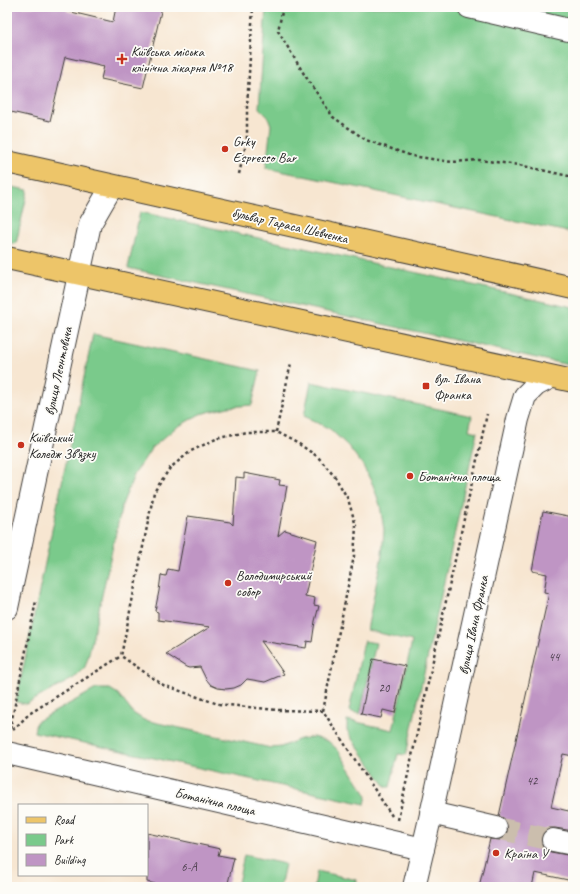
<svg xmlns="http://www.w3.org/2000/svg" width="580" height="894" font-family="Caveat,sans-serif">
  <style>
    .green { fill: #7aca8b; stroke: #4b7354 }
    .building { fill: #bf95c4 }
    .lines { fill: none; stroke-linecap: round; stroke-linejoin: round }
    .minor-tunnel { stroke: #cbbead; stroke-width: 22; stroke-dasharray: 22 11; stroke-linecap: butt }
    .minor-casing { stroke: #3d3a37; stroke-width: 24 }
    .major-casing { stroke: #3d3a37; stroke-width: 24 }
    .path { stroke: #3d3a37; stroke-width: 2.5; stroke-dasharray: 3 3; stroke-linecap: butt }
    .minor { stroke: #fff; stroke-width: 22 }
    .major { stroke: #edc569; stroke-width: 22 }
    .poi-dot { fill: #c8321e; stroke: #fdfcf7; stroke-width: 1.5 }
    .labels { text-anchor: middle; stroke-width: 3.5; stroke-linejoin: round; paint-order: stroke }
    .number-label { font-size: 12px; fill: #453a46 }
    .poi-label { font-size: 14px; fill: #1c1c1c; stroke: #fdfcf7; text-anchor: start }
    .street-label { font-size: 14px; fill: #1c1c1c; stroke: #fdfcf7 }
  </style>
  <rect width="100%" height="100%" fill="#fdfcf7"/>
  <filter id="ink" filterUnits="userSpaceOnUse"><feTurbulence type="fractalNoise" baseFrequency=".025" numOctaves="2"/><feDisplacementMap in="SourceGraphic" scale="8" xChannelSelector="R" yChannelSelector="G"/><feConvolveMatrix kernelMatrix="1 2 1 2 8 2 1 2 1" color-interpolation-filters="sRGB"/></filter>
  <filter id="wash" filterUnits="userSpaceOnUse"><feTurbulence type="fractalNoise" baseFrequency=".012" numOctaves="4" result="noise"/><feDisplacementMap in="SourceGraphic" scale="16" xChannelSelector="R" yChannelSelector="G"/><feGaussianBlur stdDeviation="0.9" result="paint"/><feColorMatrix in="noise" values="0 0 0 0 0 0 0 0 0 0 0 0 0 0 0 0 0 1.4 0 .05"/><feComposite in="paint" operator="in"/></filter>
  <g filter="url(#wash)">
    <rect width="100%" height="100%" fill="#f7e6d1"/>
    <g class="green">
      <polygon points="266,7 573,7 573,233 266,168 271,125 268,117 259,108"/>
      <polygon points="7,186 28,190 16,244 7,242"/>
      <polygon points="140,212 573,307 573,366 128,268"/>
      <polygon points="93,334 260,371 252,405 228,407 200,414 174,429 151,449 134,475 122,505 89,654 85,667 74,678 26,704 16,702"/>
      <polygon points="311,382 472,416 469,430 477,432 406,755 398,754 390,787 386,787 352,739 347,730 347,720 393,730 412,641 367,630 382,555 384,530 380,505 373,485 362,464 348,446 330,429 304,416"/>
      <polygon points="364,641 376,643 360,714 349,711"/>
      <polygon points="96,689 110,689 118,694 133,713 144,720 271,748 281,747 300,739 313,737 328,741 338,750 367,796 365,804 34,732 36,722"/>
      <polygon points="244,855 285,864 280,887 256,887 238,883"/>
      <polygon points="317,871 357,880 356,887 314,887"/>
    </g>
    <g id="blocks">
      <g class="building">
        <polygon points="7,7 66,7 67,11 113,22 116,7 162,7 143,88 101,79 104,66 65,57 50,121 7,111"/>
        <polygon points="244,473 280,480 279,485 287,486 278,536 285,530 317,540 305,596 315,598 314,605 319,606 315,621 312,642 307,641 306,648 261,641 284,674 265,682 247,679 241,685 234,688 226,689 218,688 211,685 206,679 200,667 189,668 186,667 166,654 210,627 158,620 158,612 155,611 159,591 161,575 166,576 168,569 178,571 188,516 230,522 233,525 236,477 244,478"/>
        <polygon points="543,511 573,517 573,756 563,754 551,807 573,812 573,831 555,828 549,828 543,832 541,838 541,844 545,850 551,852 573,856 573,881 535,873 532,887 479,887 490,839 500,840 505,836 508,830 508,825 505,819 499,816 549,593 544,592 547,574 532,571"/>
        <polygon points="373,659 405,666 395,713 383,710 381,718 361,714"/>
        <polygon points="147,833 220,849 218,855 234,858 227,887 168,887 147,882"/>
      </g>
    </g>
  </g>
  <g filter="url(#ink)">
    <use href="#blocks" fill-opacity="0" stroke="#3d3a37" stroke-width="1"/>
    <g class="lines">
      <polyline class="minor-tunnel" points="496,828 553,840"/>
      <defs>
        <g id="minor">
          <polyline points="469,7 573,31"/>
          <polyline points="7,608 90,224 112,186"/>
          <polyline points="7,753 423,849"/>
          <polyline points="431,813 496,828"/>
          <polyline points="553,840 573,844"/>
          <polyline points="414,887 432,810 518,419 525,396 536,385 551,377"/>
        </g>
        <g id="major">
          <polyline points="7,162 573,288"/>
          <polyline points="7,258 573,381"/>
        </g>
      </defs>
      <use href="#minor" class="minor-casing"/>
      <use href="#major" class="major-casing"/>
      <g class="path">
        <polyline points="283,7 278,31 304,74 333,117 366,140 412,156 452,162 479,160 519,165 573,177"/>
        <polyline points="239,174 246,144 247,136 247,107 253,7"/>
        <polyline points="276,432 291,363"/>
        <polyline points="323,711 277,710 218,704 163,685 121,656 154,492 170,468 191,451 216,439 246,432 276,432 299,444 318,457 335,477 348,499 356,526 354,556 323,711 392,816"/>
        <polyline points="10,729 36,601"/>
        <polyline points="13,730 29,714 121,656"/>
        <polyline points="398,820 487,414"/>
      </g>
      <use href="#minor" class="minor"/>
      <use href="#major" class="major"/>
    </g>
  </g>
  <g class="poi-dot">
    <path d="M120 53h4v4h4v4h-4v4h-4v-4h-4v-4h4z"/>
    <circle cx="225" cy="149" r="4"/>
    <rect x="422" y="382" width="8" height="8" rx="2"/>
    <circle cx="21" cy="445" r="4"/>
    <circle cx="410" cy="476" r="4"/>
    <circle cx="228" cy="583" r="4"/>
    <circle cx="496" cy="853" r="4"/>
  </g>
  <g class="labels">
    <g class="number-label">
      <text x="554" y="661">44</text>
      <text x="384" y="692">20</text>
      <text x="532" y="785">42</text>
      <text x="189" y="871">6-А</text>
    </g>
    <g class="poi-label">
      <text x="131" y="56">Київська міська<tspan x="131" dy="16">клінічна лікарня №18</tspan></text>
      <text x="233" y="146">Grky<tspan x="233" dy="16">Espresso Bar</tspan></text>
      <text x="434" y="383">вул. Івана<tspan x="434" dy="16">Франка</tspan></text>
      <text x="29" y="442">Київський<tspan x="29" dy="16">Коледж Зв’язку</tspan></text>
      <text x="418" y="481">Ботанічна площа</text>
      <text x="236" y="580">Володимирський<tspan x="236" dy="16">собор</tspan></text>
      <text x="504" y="858">Країна У</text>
    </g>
    <g class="street-label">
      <text transform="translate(290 225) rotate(13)" y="5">бульвар Тараса Шевченка</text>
      <text transform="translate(58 371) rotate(-78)" y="5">вулиця Леонтовича</text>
      <text transform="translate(473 625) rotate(-78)" y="5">вулиця Івана Франка</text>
      <text transform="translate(215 801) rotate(13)" y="5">Ботанічна площа</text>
    </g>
  </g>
  <rect width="580" height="894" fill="none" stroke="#fdfcf7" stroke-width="24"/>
  <rect x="18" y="804" width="130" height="72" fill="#fdfcf7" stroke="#a3a29f"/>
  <rect x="26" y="817" width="20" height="6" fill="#edc569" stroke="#a3a29f"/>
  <text x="54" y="824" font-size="12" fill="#1c1c1c">Road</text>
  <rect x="26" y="834" width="20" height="12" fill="#7aca8b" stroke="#a3a29f"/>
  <text x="54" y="844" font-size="12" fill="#1c1c1c">Park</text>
  <rect x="26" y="854" width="20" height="12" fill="#bf95c4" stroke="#a3a29f"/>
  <text x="54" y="864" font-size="12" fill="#1c1c1c">Building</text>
</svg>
